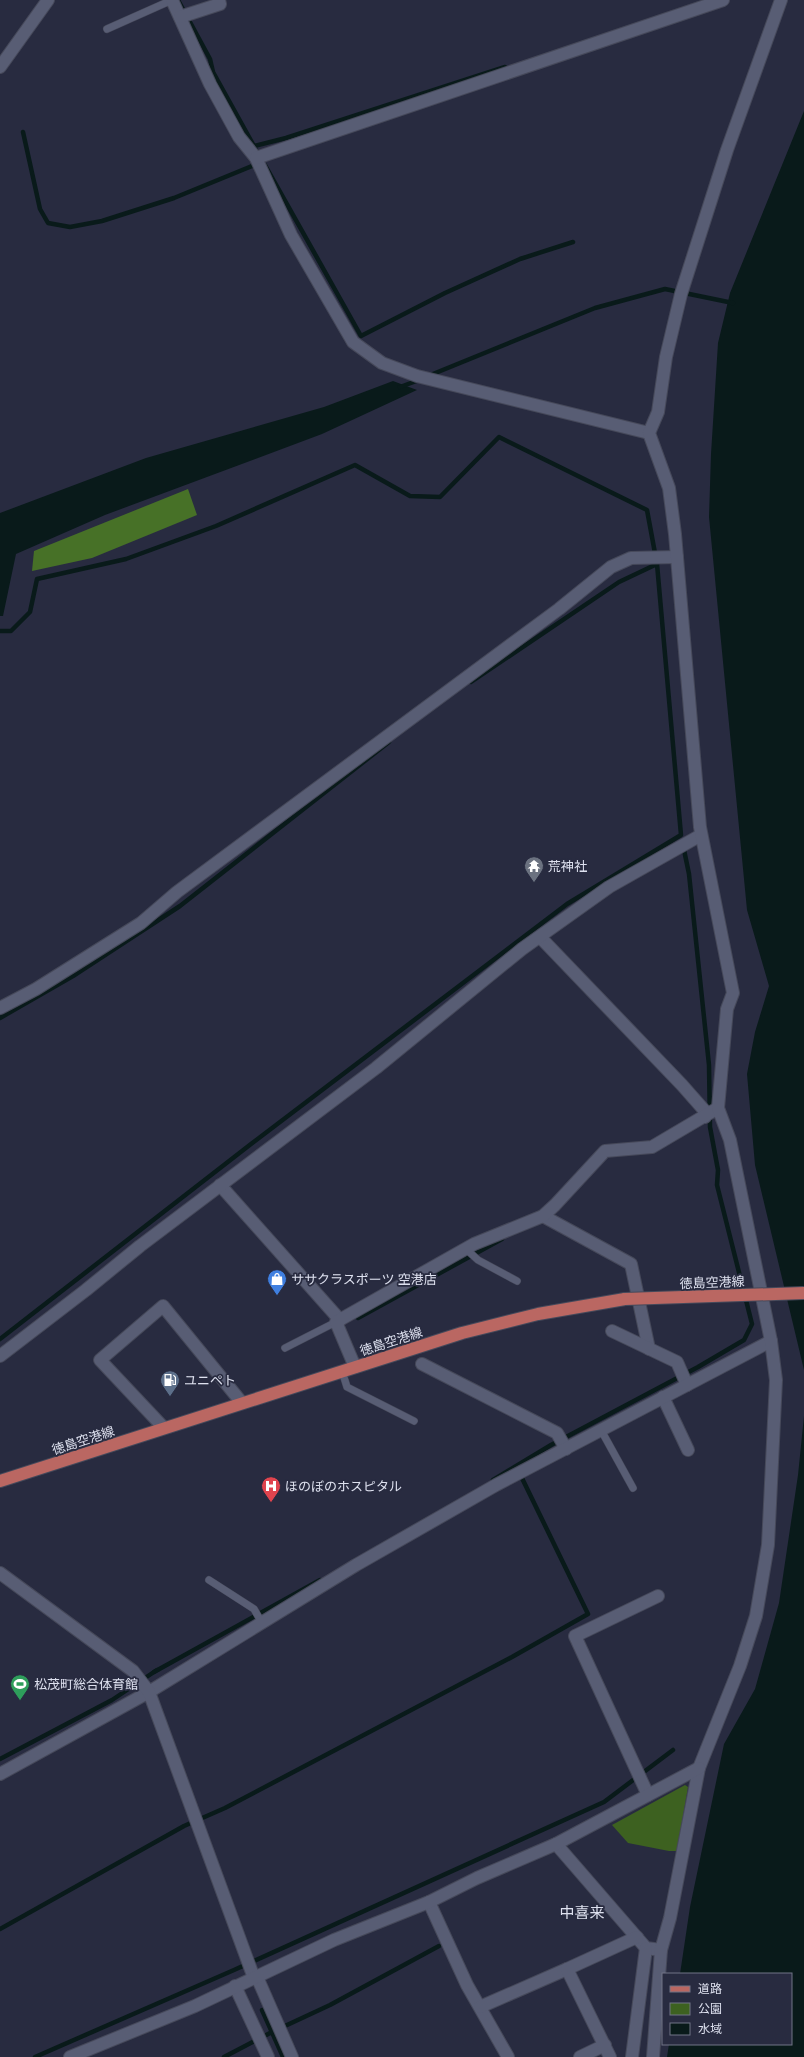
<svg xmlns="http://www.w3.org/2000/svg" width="804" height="2057" font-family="'Space Grotesk','Noto Sans JP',sans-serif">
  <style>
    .green { fill: #3d6120 }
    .forest { fill: #477127 }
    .water { fill: #091a1a }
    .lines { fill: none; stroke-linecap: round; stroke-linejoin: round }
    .stream { stroke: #091a1a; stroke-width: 4.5 }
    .lane-casing { stroke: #46495a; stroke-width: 8 }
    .street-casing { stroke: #46495a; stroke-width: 14 }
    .secondary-casing { stroke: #46495a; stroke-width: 14 }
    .primary-casing { stroke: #46495a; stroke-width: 14 }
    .lane { stroke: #585d74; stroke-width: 7 }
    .street { stroke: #585d74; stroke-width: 12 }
    .secondary { stroke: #585d74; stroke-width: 12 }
    .primary { stroke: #ba6762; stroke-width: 12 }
    .primary-bridge-casing { stroke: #46495a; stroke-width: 14; stroke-linecap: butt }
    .primary-bridge { stroke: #ba6762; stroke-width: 12 }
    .labels { text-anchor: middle; stroke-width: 3.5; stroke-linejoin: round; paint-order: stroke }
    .poi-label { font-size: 13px; fill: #dee1ef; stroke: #282b40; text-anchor: start }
    .street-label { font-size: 13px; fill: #dee1ef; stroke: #282b40 }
    .quarter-label { font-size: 15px; fill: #dee1ef; stroke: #282b40 }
  </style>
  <rect width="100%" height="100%" fill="#282b40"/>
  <polygon class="green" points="685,1785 688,1787 677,1851 669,1851 628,1843 612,1825"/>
  <polygon class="forest" points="188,489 197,515 92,558 32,571 34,551"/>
  <g class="water">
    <polygon points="804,111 804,1370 755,1165 747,1074 755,1032 769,986 747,910 709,517 711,454 718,343 730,293"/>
    <polygon points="393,381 417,390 322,434 105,515 16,554 3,616 0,616 0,513 146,458 324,407"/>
    <polygon points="804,1416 804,2057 667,2057 669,2044 791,2044 791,1974 680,1974 690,1907 724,1744 755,1689 779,1603 798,1475"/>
  </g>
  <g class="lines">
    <g class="stream">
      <polyline points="178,0 210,59 213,72 254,146"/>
      <polyline points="23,132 40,209 48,223 70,227 102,221 174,198 257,164"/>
      <polyline points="256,150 254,146 286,138 505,67"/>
      <polyline points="265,165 361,336 445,293 520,259 573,242"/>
      <polyline points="428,376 595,308 665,289 733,303"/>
      <polyline points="400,387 419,380"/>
      <polyline points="0,631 11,631 30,612 37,579 126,559 216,526 355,465 410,496 440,497 499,437 647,510 657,564 681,835 567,904 251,1144 0,1339"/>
      <polyline points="471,682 619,582 657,564"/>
      <polyline points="0,1018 73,976 180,906 389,742"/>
      <polyline points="358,1318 502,1239"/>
      <polyline points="493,1480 551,1445 698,1367 744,1340 752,1324 717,1185 718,1170 710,1127 709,1065 689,874 683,845"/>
      <polyline points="154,1672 320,1580"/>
      <polyline points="0,1759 112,1700 157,1670"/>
      <polyline points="0,1929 184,1826 225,1808 512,1657 588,1614 520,1474"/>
      <polyline points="262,2010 283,2057"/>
      <polyline points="35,2057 234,1970 604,1802 673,1750"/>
      <polyline points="224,2057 272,2032 330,2005 439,1946"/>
    </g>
    <defs>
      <g id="lane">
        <polyline points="107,29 172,0"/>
        <polyline points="466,1249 478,1260 517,1281"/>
        <polyline points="285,1348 336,1322"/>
        <polyline points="342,1371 347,1387 414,1421"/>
        <polyline points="601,1430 633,1488"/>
        <polyline points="209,1580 254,1609 262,1623"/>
      </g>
      <g id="street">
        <polyline points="172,0 210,84 239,137 256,158 291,235 353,342 382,363 417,376 649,433"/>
        <polyline points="180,17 220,4 219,0"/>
        <polyline points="0,67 48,0"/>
        <polyline points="256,158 723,0"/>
        <polyline points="540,937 682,1085 704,1110 705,1117"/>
        <polyline points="0,1008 36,989 141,923 177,892 559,609 611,567 631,558 677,557"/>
        <polyline points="220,1185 340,1320"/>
        <polyline points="543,1216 631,1264 649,1349"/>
        <polyline points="612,1331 677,1362 687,1385"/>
        <polyline points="0,1356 86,1290 140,1246 376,1068 522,949 609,887 701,835"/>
        <polyline points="422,1364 557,1433 566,1449"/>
        <polyline points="355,1367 336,1322 474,1244 543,1216 555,1205 605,1151 652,1147 718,1108"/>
        <polyline points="663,1397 688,1450"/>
        <polyline points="164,1428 100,1360 163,1306 242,1403"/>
        <polyline points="0,1774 149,1692 356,1565 496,1485 771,1341"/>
        <polyline points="648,1795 575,1636 658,1596"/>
        <polyline points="556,1844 646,1948 661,1950"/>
        <polyline points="429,1902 467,1985 508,2057"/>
        <polyline points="257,1977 292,2057"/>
        <polyline points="235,1986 268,2057"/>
        <polyline points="480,2007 567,1969"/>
        <polyline points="580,2057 605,2045"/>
        <polyline points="610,2057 567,1969 637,1937"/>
        <polyline points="632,2057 646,1948"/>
        <polyline points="653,2057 661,1950 670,1918 699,1768 740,1666 756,1616 768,1545 776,1380 771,1341 730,1140 718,1108 727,1009 733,993 700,827 675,534 669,488 649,433 658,412 666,357 681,294 727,150 781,0"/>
      </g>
      <g id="secondary">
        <polyline points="0,1573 133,1671 149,1692 254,1978"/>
        <polyline points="70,2057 195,2006 334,1940 429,1902 477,1878 556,1844 699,1768"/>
      </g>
      <polyline id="primary" points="0,1481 462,1333 538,1314 625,1299"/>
    </defs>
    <use href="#lane" class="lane-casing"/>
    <use href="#street" class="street-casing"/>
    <use href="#secondary" class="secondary-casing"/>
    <use href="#primary" class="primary-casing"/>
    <use href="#lane" class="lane"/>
    <use href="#street" class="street"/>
    <use href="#secondary" class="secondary"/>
    <use href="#primary" class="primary"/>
    <defs>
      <polyline id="primary-bridge" points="625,1299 804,1293"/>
    </defs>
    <use href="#primary-bridge" class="primary-bridge-casing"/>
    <use href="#primary-bridge" class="primary-bridge"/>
  </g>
  <defs>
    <symbol id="temple-pin" viewBox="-11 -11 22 30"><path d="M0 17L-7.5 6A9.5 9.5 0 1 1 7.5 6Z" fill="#6b7280" stroke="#282b40"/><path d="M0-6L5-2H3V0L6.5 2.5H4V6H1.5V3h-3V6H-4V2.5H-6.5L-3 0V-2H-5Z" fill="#fff"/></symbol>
    <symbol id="shop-pin" viewBox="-11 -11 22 30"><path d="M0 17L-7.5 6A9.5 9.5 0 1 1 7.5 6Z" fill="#3f7fe0" stroke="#282b40"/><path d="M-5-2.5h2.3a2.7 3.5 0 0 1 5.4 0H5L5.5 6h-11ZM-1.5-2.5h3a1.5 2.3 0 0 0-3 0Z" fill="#fff"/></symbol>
    <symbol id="fuel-pin" viewBox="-11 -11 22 30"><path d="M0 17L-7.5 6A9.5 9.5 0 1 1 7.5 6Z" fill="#5c6f8a" stroke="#282b40"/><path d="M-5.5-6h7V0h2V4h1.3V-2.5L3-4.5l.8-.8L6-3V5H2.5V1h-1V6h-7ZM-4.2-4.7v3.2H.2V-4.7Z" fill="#fff"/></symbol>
    <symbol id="hospital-pin" viewBox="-11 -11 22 30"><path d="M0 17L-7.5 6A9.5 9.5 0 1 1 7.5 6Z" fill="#e0444e" stroke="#282b40"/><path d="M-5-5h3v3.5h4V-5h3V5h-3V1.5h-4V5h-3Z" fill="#fff"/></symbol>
    <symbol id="stadium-pin" viewBox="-11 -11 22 30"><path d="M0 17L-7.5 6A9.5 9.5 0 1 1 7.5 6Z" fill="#2e9e5b" stroke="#282b40"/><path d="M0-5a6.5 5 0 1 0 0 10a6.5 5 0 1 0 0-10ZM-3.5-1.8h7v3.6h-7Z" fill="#fff"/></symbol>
  </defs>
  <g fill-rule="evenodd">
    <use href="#temple-pin" x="523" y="855" width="22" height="30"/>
    <use href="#shop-pin" x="266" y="1268" width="22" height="30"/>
    <use href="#fuel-pin" x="159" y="1369" width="22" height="30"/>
    <use href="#hospital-pin" x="260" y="1475" width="22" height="30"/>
    <use href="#stadium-pin" x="9" y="1673" width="22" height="30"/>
  </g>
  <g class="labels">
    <g class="poi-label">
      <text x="548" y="871">荒神社</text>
      <text x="291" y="1284">ササクラスポーツ 空港店</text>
      <text x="184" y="1385">ユニペト</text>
      <text x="285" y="1491">ほのぼのホスピタル</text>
      <text x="34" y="1689">松茂町総合体育館</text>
    </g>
    <g class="street-label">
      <text transform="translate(712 1282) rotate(-2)" y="5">徳島空港線</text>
      <text transform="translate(391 1341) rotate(-18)" y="5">徳島空港線</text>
      <text transform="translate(83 1440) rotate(-18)" y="5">徳島空港線</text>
    </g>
    <g class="quarter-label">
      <text x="582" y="1918">中喜来</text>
    </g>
  </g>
  <rect x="662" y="1973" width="130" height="72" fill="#282b40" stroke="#717486"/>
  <rect x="670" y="1986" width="20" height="6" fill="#ba6762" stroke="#717486"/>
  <text x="698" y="1993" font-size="12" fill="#dee1ef">道路</text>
  <rect x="670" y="2003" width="20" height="12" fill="#3d6120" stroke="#717486"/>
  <text x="698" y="2013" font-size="12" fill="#dee1ef">公園</text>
  <rect x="670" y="2023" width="20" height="12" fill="#091a1a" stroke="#717486"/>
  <text x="698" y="2033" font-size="12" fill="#dee1ef">水域</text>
</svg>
